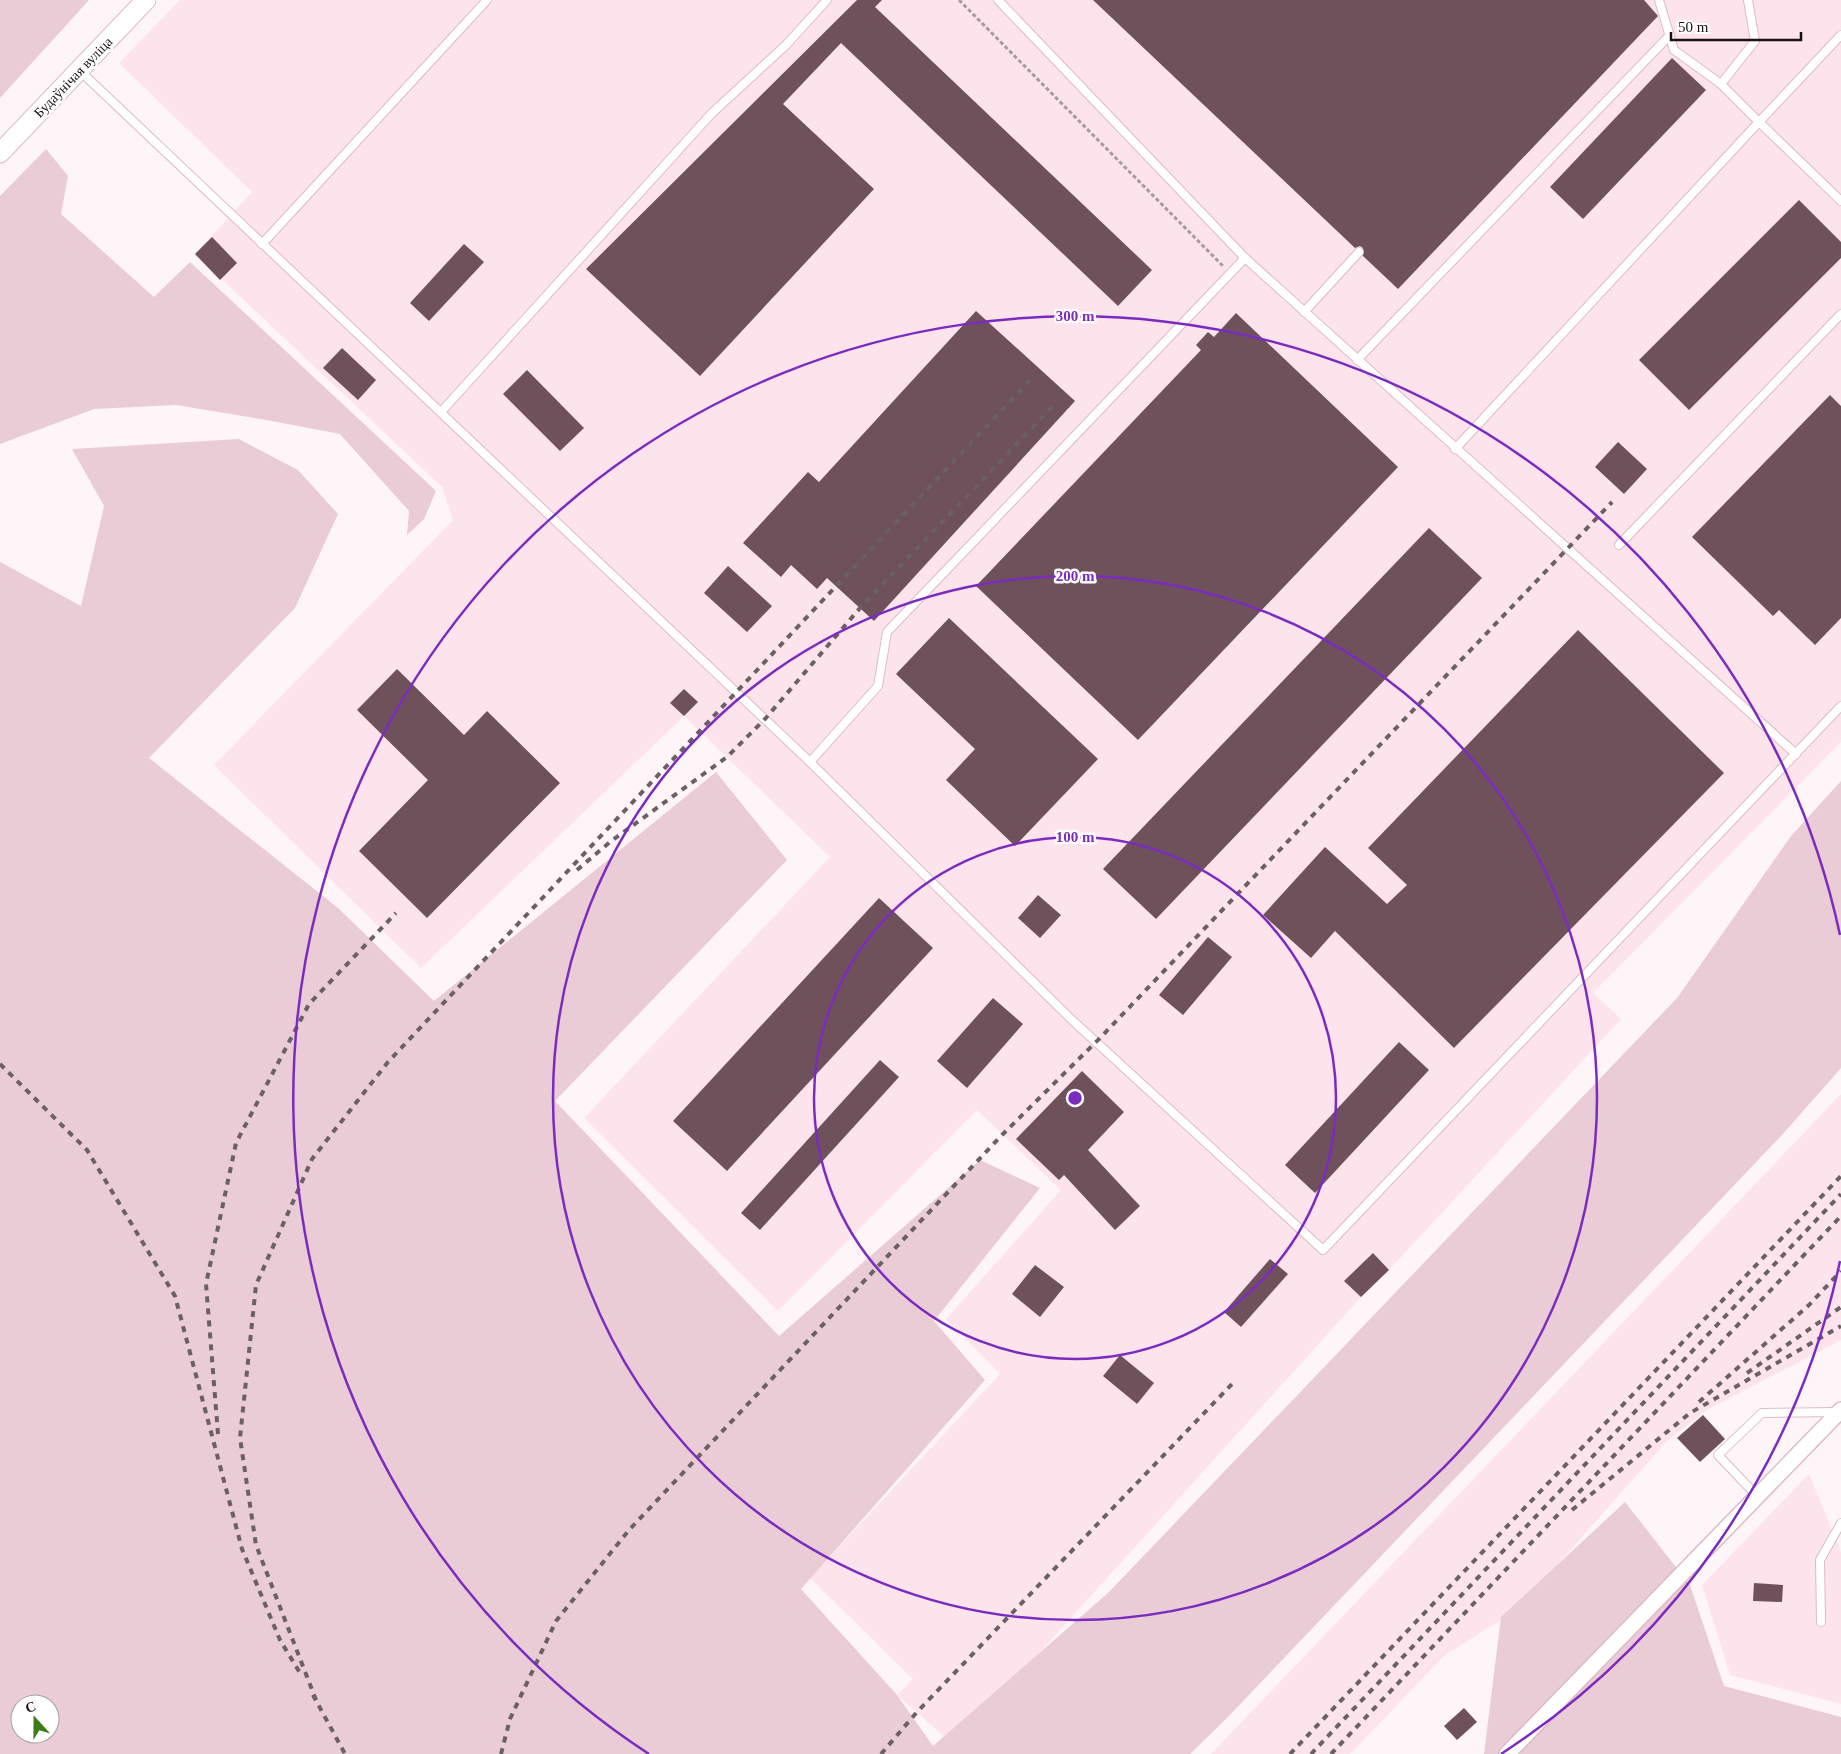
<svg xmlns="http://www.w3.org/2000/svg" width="1841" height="1754" font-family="Georgia,serif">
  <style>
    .built { fill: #fde3eb }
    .green { fill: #e9ccd5; fill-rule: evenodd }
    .building { fill: #6f515b }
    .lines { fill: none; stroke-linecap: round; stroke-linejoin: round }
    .service-casing { stroke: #debbc6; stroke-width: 10 }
    .minor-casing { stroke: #debbc6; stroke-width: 18 }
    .tertiary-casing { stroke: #debbc6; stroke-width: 21 }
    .path { stroke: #a69ca0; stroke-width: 3; stroke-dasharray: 4 2.5; stroke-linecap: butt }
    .service { stroke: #fff; stroke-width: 8 }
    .minor { stroke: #fff; stroke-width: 15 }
    .tertiary { stroke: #fff; stroke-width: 19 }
    .rail { stroke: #6b6064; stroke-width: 4; stroke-dasharray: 6 6; stroke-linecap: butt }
    .ring { fill: none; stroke: #7b2cbf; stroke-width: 2.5 }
    .labels { text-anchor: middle; stroke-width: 5; stroke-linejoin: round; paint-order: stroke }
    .street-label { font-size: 14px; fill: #1d1115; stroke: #fff }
    .centre { fill: #7b2cbf; stroke: #fff; stroke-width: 2.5 }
    .ring-label { font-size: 15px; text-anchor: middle; font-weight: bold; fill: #7b2cbf; stroke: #fff; stroke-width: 5; stroke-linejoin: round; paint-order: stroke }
  </style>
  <rect width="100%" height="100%" fill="#fdf5f8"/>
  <g class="built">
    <polygon points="180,0 1841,0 1841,742 1593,993 1621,1019 1389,1270 1361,1297 955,1746 897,1695 913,1679 810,1578 1000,1374 946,1319 1061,1190 977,1110 778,1311 584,1118 830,857 684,716 421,968 214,765 453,520 442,487 195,254 252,192 119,63"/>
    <polygon points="1841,1094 1841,1340 1707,1410 1667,1441 1518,1609 1445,1655 1350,1754 1211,1754"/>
    <polygon points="1809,1474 1841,1552 1841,1704 1730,1675 1702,1585"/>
  </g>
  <g class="green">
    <polygon points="0,0 89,0 0,98"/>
    <polygon points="46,149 68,176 61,214 154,297 190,262 436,491 424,519 407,535 409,511 340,434 272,421 176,405 94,409 0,444 0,196"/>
    <path d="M 239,439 L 298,470 L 338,514 L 295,608 L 149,758 L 338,908 L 434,1001 L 716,772 L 787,860 L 555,1101 L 779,1336 L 980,1160 L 1040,1188 L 934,1321 L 985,1380 L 801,1589 L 897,1695 L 933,1746 L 1109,1592 L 1677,998 L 1791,836 L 1841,781 L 1841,1068 L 1781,1136 L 1226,1719 L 1190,1754 L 0,1754 L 0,562 L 81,606 L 104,506 L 72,449 ZM 20,1704 L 50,1704 L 50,1734 L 20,1734 Z"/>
    <polygon points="1625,1502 1690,1585 1724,1686 1841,1717 1841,1754 1484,1754 1501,1617"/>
  </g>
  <g class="building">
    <polygon points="857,0 882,0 875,7 1152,270 1118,306 841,43 783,104 874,189 700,376 586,269"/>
    <polygon points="1093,0 1644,0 1658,16 1398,289 1363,256 1363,248 1360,246 1355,248"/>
    <polygon points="1672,58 1706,90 1583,219 1550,187"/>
    <polygon points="1799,200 1841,242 1841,258 1689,410 1639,360"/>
    <polygon points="212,237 237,263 220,280 195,254"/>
    <polygon points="464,244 484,262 429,321 410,303"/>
    <polygon points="976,311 1075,401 874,621 827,578 817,589 791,565 781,577 743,543 808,472 819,482"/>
    <polygon points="1236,313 1398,467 1138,740 976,586 1201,350 1196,345 1208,332 1214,337"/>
    <polygon points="342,348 376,380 358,400 323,368"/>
    <polygon points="527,370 584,428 560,451 503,394"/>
    <polygon points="1830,395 1841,406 1841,618 1815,645 1779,610 1773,616 1692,537"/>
    <polygon points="1618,442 1647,469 1624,494 1595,467"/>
    <polygon points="1429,528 1482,578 1156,919 1103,869"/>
    <polygon points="728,566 772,606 747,632 704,593"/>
    <polygon points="949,618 1098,759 1015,846 946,780 975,749 896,674"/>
    <polygon points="1578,630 1724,773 1454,1048 1335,931 1311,958 1263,915 1325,847 1387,904 1407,885 1368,848"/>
    <polygon points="397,669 464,735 487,711 560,783 427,918 359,851 428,780 357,710"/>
    <polygon points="684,689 698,702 684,716 670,703"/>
    <polygon points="1038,895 1061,915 1040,938 1018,918"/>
    <polygon points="879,898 933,948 727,1171 673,1121"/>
    <polygon points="1208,937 1232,957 1183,1015 1159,995"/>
    <polygon points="993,998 1023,1024 967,1088 937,1061"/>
    <polygon points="1399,1042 1429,1070 1315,1193 1285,1165"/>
    <polygon points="880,1060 899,1077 760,1230 741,1213"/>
    <polygon points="1082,1071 1124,1112 1088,1150 1140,1206 1115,1230 1064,1175 1059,1180 1016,1139"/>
    <polygon points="1373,1253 1389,1270 1361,1297 1344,1281"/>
    <polygon points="1270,1259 1288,1274 1241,1327 1224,1312"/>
    <polygon points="1035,1265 1064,1287 1040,1317 1012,1294"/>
    <polygon points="1120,1355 1154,1383 1137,1404 1103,1376"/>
    <polygon points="1703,1415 1725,1439 1700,1462 1677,1438"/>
    <polygon points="1754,1583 1783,1585 1782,1602 1753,1601"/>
    <polygon points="1464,1708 1477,1722 1457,1740 1444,1726"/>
  </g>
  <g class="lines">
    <defs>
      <g id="service">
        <polyline points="998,0 1245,258 1796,754"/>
        <polyline points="1659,0 1674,50 1721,84 1755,41 1748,0"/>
        <polyline points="79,70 810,762 1072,1020 1323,1250 1841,706"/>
        <polyline points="1721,84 1759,122 1841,35"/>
        <polyline points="262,244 487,0"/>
        <polyline points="1304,312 1359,252"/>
        <polyline points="1357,360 1670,35"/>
        <polyline points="441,412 712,113 786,45 827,0"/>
        <polyline points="1455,449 1759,122 1841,201"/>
        <polyline points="1619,545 1841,314"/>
        <polyline points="810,762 878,686 887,632 1245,258"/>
        <polyline points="1757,1496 1718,1455 1762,1413 1837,1412"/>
        <polyline points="1821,1622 1820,1560 1841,1523"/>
      </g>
      <polyline id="minor" points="1507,1754 1841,1410"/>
      <polyline id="tertiary" points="0,153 146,0"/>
    </defs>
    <use href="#service" class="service-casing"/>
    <use href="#minor" class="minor-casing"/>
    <use href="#tertiary" class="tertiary-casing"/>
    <polyline class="path" points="959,0 1223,266"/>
    <use href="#service" class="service"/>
    <use href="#minor" class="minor"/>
    <use href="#tertiary" class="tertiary"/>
    <g class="rail">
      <polyline points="577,870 610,842 727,757 765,719 860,608 1056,403"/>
      <polyline points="0,1064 87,1150 175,1296 242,1549 280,1640 300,1673"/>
      <polyline points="1747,1373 1841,1307"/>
      <polyline points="1699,1402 1809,1305 1841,1271"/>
      <polyline points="218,1434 206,1284 236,1143 309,1004 396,913"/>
      <polyline points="1572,1510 1690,1413 1841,1326"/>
      <polyline points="313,1695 345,1754"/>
      <polyline points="316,1700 256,1545 240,1438 256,1285 312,1159 388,1062 1033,377"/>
      <polyline points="501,1754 510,1719 556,1621 629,1530 1002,1135 1100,1038 1612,502"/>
      <polyline points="881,1754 917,1712 1232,1384"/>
      <polyline points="1290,1754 1841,1176"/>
      <polyline points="1311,1754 1841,1194"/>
      <polyline points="1331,1754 1841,1216"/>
    </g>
  </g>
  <g class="ring">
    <circle cx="1075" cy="1098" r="261"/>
    <circle cx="1075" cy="1098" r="522"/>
    <path d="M1840 1261A782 782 0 0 1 1501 1754M649 1754A782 782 0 1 1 1840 935"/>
  </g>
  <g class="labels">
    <g class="street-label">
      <text transform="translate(73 77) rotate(-46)" y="5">Будаўнічая вуліца</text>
    </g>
  </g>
  <circle cx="1075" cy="1098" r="8" class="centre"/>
  <g class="ring-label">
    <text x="1075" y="321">300 m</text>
    <text x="1075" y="581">200 m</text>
    <text x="1075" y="842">100 m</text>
  </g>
  <g transform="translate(35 1719) rotate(339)"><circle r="24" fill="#ffffff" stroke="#a5a0a1"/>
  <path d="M0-4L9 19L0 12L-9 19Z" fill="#3b7b19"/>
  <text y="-8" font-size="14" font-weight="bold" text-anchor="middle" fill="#1d1115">С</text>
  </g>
  <path d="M1671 32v8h130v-8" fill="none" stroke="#1d1115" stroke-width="2.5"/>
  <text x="1678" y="32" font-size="15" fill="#1d1115" stroke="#ffffff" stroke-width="4" paint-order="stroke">50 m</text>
</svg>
